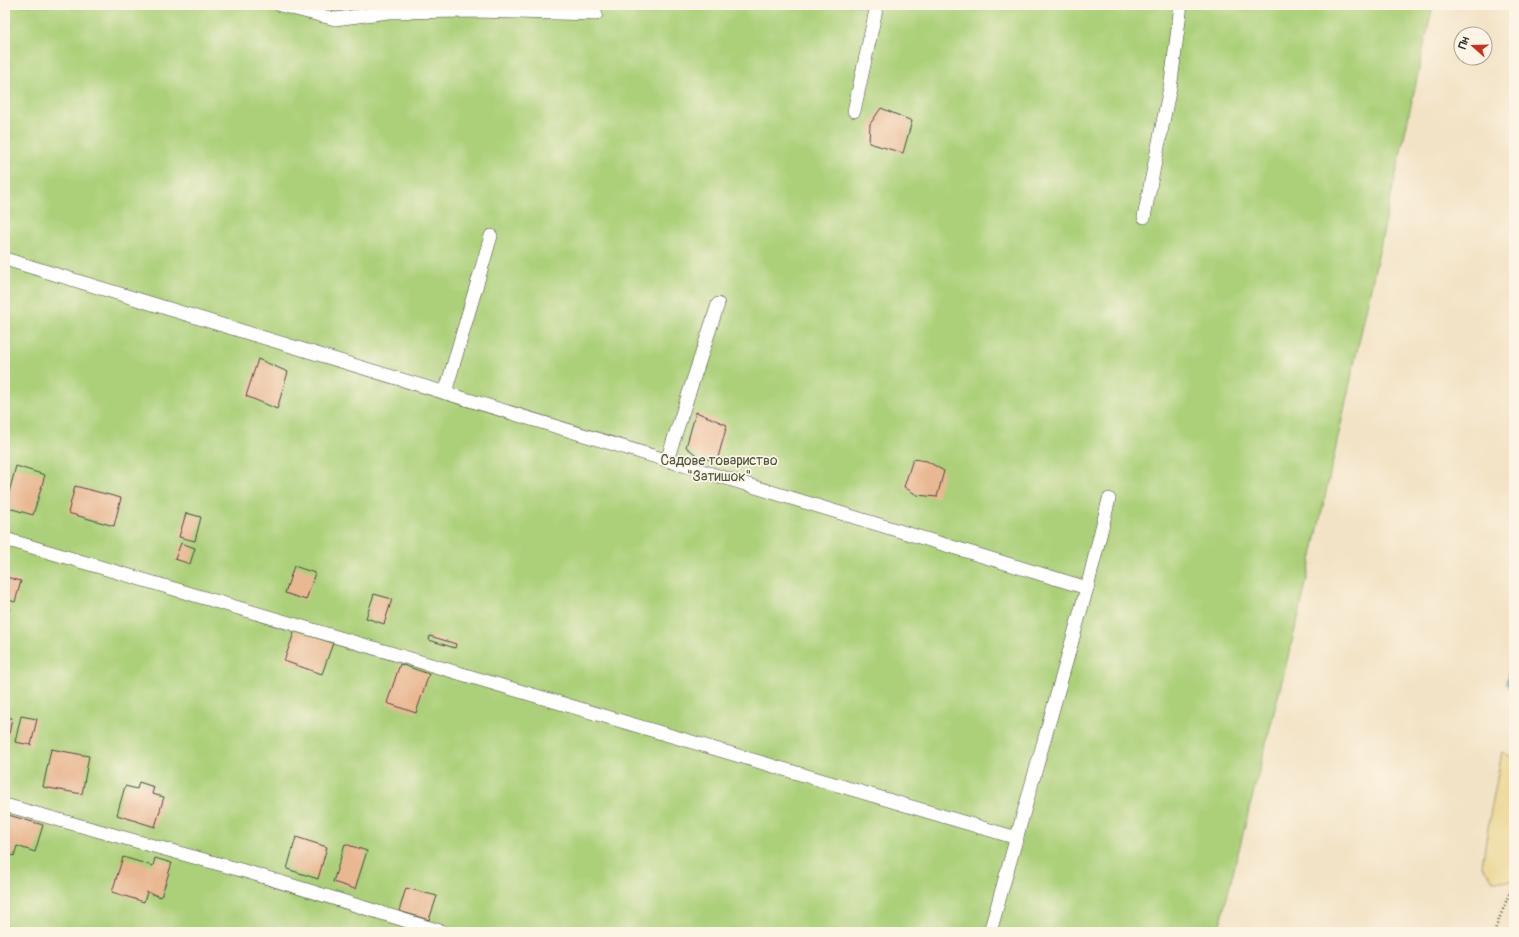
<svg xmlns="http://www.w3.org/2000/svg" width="1519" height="937" font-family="Pangolin,sans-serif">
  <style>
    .green { fill: #acd079; stroke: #6c7e52 }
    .sand { fill: #eeda9e; stroke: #8c8264 }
    .water { fill: #56abd2; stroke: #406b7e }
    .building { fill: #e9b893 }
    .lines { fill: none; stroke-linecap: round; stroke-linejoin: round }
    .lane-casing { stroke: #494742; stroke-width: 14 }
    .path { stroke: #494742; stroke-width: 2.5; stroke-dasharray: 1 3; stroke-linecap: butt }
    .lane { stroke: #fff; stroke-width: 13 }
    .labels { text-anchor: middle; stroke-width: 3.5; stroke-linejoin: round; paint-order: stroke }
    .park-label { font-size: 14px; fill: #4b543e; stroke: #fcf5e5 }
  </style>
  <rect width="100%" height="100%" fill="#fcf5e5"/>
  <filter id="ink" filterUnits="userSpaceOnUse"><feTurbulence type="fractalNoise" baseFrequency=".025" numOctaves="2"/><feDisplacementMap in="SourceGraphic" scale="8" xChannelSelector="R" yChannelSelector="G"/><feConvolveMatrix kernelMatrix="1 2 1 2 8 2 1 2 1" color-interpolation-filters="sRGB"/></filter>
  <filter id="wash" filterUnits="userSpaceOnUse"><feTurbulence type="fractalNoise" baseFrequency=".012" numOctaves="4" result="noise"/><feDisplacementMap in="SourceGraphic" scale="16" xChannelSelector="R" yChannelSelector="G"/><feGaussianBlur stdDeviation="0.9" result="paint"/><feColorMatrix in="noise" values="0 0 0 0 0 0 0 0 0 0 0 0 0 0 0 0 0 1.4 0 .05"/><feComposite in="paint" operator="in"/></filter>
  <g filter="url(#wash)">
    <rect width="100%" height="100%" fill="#f3e3c6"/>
    <polygon class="green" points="5,5 1433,5 1301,606 1218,932 5,932"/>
    <polygon class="sand" points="1502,752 1514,759 1514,881 1494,881 1482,866 1489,821"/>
    <polygon class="water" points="1514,661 1514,695 1506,683 1511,662"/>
    <g id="blocks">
      <g class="building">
        <polygon points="881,108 912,121 903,153 869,143 870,124"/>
        <polygon points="258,359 288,372 277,409 246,396"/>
        <polygon points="696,412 727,425 717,461 699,457 686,447"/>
        <polygon points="913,459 927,461 944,471 937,497 917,495 904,487"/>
        <polygon points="16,466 45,475 33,515 5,507"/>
        <polygon points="75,486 121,498 114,526 68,513"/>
        <polygon points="186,513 201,517 195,541 179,537"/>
        <polygon points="181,543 195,548 190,564 175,559"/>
        <polygon points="294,566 315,573 306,600 285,593"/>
        <polygon points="6,577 21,581 15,602 5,599"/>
        <polygon points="374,594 392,599 384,624 366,618"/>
        <polygon points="5,607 10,608 5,625"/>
        <polygon points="295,630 333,643 322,674 284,661"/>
        <polygon points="430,636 456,644 455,648 429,640"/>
        <polygon points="400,664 429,674 416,713 387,703"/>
        <polygon points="21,716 37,719 31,745 15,742"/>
        <polygon points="5,717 12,718 7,745 5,744"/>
        <polygon points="51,749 89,756 82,794 43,787"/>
        <polygon points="139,782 154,787 152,794 164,797 155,827 117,815 125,786 137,789"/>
        <polygon points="5,814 43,825 35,852 17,846 14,856 5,853"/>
        <polygon points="296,837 327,847 318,879 287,869"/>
        <polygon points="345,844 367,851 355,889 333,882"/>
        <polygon points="123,857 153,866 155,858 172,863 161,897 147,892 144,902 112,892"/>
        <polygon points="406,888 437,896 429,920 399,911"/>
      </g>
    </g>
  </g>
  <g filter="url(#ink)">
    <use href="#blocks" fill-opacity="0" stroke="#494742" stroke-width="1"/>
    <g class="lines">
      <defs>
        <g id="lane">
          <polyline points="280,5 335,19 389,12 473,11 596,14"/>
          <polyline points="854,111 877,5"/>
          <polyline points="1144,217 1171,82 1181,5"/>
          <polyline points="5,259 1087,588"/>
          <polyline points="445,393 491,236"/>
          <polyline points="667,460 718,304"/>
          <polyline points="5,539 1017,838"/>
          <polyline points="5,805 248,872 443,932"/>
          <polyline points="990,932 1087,588 1109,499"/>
        </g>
      </defs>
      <use href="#lane" class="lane-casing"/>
      <polyline class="path" points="1494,932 1511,889"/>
      <use href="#lane" class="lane"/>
    </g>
  </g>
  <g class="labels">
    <g class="park-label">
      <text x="719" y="465">Садове товариство<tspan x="719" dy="16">"Затишок"</tspan></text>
    </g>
  </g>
  <rect width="1519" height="937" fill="none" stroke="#fcf5e5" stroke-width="20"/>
  <g transform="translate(1473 46) rotate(290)"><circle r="19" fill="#fcf5e5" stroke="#a8a49b"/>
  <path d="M0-3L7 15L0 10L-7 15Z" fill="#c8321e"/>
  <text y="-6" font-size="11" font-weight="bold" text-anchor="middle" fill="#2b2b2b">Пн</text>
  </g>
</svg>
